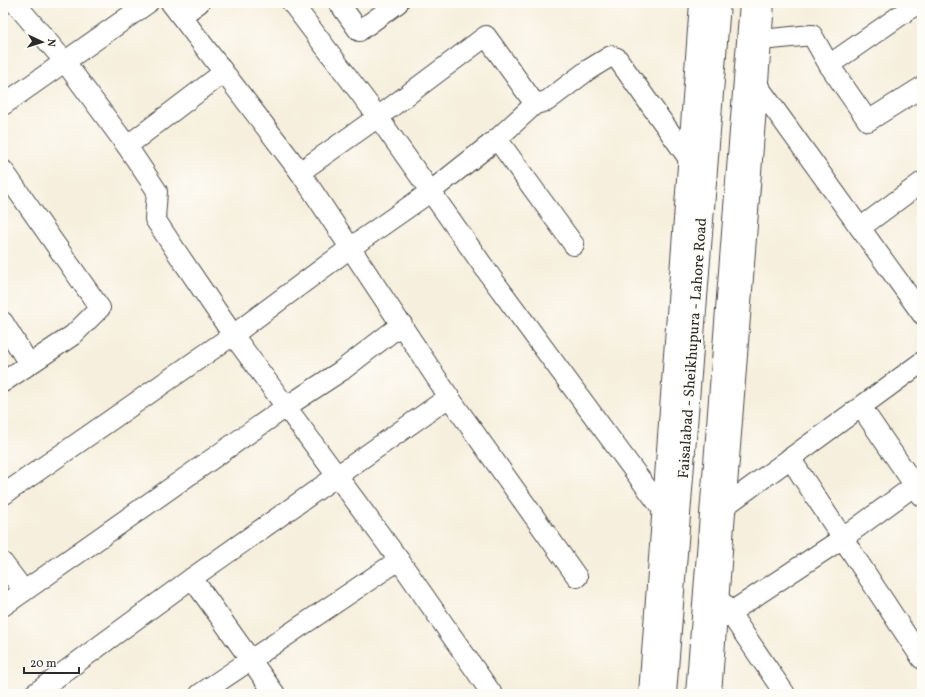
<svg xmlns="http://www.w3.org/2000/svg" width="925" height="697" font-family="Vollkorn,serif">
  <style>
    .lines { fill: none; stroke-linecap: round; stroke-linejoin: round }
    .minor-casing { stroke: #494846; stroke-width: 22 }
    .highway-casing { stroke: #494846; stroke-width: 24 }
    .minor { stroke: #fff; stroke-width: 20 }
    .highway { stroke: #fff; stroke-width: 22 }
    .labels { text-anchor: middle; stroke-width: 3.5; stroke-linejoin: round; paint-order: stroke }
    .street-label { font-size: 15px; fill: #2b2b2b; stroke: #fdfcf7 }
  </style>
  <rect width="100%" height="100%" fill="#fdfcf7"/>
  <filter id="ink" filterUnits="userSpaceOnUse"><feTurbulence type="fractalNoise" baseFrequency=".025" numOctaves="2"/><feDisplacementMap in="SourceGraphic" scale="8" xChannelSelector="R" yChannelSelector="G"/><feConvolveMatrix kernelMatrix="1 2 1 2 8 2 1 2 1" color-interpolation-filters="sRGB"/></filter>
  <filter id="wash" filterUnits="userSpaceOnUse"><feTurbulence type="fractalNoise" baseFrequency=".012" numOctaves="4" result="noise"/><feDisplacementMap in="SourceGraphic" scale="16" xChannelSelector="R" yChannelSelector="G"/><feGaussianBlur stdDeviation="0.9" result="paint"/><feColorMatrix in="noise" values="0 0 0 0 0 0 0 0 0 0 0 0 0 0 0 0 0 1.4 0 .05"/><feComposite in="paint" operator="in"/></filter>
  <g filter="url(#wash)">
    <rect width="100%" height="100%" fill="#f6efdd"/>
  </g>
  <g filter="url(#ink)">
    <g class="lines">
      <defs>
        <g id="minor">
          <polyline points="15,3 65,62 127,146 157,191 155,219 176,251 233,335 399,560 492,694"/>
          <polyline points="171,3 300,172 449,397 577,577"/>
          <polyline points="292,3 378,117 491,277 663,510"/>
          <polyline points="339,3 359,31 398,3"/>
          <polyline points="181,16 199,3"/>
          <polyline points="761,40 812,35 829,65 918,3"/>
          <polyline points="829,65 868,121 922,87"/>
          <polyline points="758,86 922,314"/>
          <polyline points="3,105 148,3"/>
          <polyline points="497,139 574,245"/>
          <polyline points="127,146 223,73"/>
          <polyline points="3,170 100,308 73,335 3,382"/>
          <polyline points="300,172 378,117 486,36 535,104"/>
          <polyline points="860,228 922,182"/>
          <polyline points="3,322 29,364"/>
          <polyline points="861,407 922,496"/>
          <polyline points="790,458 922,659"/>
          <polyline points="3,495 233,335 350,248 430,192 497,139 535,104 547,101 588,70 611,56 617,58 689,159"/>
          <polyline points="725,506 922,362"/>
          <polyline points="3,563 24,591"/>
          <polyline points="192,578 275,694"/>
          <polyline points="723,603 785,694"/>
          <polyline points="3,606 286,407 341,371 402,324"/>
          <polyline points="716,622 843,538 922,480"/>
          <polyline points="34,694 192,578 449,397"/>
          <polyline points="200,694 399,560"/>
          <polyline points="649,694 700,3"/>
          <polyline points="711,694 764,3"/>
        </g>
        <g id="highway">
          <polyline points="665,694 719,3"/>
          <polyline points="697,694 751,3"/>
        </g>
      </defs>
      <use href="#minor" class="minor-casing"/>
      <use href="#highway" class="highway-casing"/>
      <use href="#minor" class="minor"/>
      <use href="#highway" class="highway"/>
    </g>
  </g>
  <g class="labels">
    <g class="street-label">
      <text transform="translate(692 348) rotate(-86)" y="5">Faisalabad - Sheikhupura - Lahore Road</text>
    </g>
  </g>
  <rect width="925" height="697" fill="none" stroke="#fdfcf7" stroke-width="16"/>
  <g transform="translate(42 42) rotate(94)" stroke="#fdfcf7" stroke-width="3" paint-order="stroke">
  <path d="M0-3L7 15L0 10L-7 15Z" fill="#2b2b2b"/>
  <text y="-6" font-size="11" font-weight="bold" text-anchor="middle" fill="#2b2b2b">N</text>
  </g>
  <path d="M24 667v6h55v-6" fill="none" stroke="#2b2b2b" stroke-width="2"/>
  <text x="30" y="667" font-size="12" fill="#2b2b2b" stroke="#fdfcf7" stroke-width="3" paint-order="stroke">20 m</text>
</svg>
